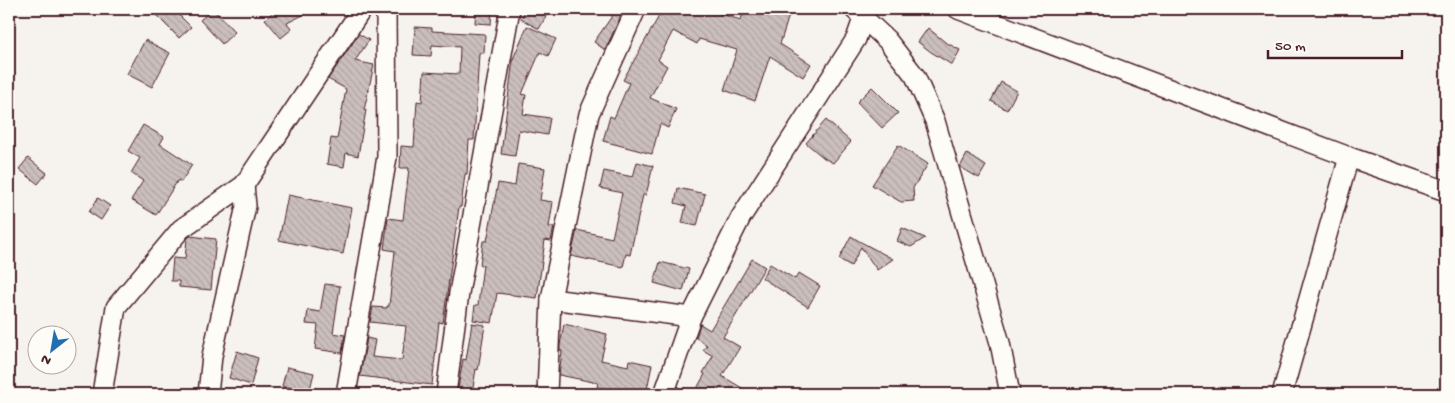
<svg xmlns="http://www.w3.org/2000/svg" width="1455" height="403" font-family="'Gochi Hand',sans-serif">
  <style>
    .building { fill: url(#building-back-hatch); stroke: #4a1f2b }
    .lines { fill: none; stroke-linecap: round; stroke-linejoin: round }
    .minor-casing { stroke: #4a1f2b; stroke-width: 22 }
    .minor { stroke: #fdfcf7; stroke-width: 19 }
  </style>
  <defs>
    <pattern id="building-back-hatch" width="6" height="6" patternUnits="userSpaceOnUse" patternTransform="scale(1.25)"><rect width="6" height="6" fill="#cbbfbe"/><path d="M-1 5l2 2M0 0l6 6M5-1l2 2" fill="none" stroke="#b0a4a3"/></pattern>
  </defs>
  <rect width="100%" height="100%" fill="#f6f3ef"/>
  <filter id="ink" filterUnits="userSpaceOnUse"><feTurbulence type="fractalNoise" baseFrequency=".02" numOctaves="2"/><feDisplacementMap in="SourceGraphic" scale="10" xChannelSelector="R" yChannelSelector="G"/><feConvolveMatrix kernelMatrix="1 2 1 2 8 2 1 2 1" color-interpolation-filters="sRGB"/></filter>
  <g filter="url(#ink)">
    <g class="building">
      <polygon points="150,9 173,9 191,27 179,38"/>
      <polygon points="213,9 235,32 222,44 200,20"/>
      <polygon points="277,9 315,9 287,23 292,29 281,38 265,19"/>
      <polygon points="476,9 492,9 491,24 475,23"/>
      <polygon points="526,9 550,9 539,29 521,19"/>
      <polygon points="617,9 620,9 620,18 605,50 594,42"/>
      <polygon points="663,9 703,9 741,20 744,9 791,9 780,44 811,64 803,77 770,56 755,101 724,90 737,50 699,39 697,44 673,31 658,60 667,66 650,98 676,109 668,128 660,124 652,154 603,141 610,116 614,118 629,83 623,80"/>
      <polygon points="527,26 556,39 548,56 540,52 522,94 526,95 523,114 550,118 547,135 519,130 515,156 501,154 513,59"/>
      <polygon points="415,27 432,28 432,31 485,34 484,53 479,53 474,140 469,140 467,174 465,174 461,207 459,207 443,323 439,322 432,385 360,376 367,338 375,340 372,357 402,360 406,326 370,322 373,307 387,308 387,306 389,306 395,251 384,249 388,218 403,220 409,168 400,168 401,146 414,147 417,101 422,102 424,72 459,74 460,47 432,45 431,56 413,55"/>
      <polygon points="928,28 945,42 960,50 952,65 931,52 918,42"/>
      <polygon points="359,34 369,40 355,61 374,65 364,110 366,110 358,156 346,153 344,167 327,164 331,138 337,139 346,89 328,79"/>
      <polygon points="145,40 170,53 152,87 127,74"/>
      <polygon points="1001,82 1017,91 1007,110 991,101"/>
      <polygon points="872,87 898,113 882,128 857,102"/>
      <polygon points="826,120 851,142 833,163 824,158 806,143"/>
      <polygon points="143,125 164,137 160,144 192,165 181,182 178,180 156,215 131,200 143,181 131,173 140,158 128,151"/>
      <polygon points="898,145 928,164 913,188 914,201 901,202 872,185"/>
      <polygon points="967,154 986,166 979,178 960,167"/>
      <polygon points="28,158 47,173 38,184 19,169"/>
      <polygon points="637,162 653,166 646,195 643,195 630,255 626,254 623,267 571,256 577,230 612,238 622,193 600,188 604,171 633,177"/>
      <polygon points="518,164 545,168 540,200 553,202 549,227 554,227 551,241 545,240 537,298 497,293 492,323 473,320 475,305 478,305 483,265 480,265 483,241 487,241 498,183 515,186"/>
      <polygon points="678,188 705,194 697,226 682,223 686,206 675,203"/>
      <polygon points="288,195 352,208 343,254 279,240"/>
      <polygon points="98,198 110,206 101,220 89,212"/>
      <polygon points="902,228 925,238 911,247 897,241"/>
      <polygon points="190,236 216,239 211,290 179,287 179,281 171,281 173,258 185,259 187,239"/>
      <polygon points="851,236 859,241 893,259 877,270 861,247 851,266 839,259"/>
      <polygon points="752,259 765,267 723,337 740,347 722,376 752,394 694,394 705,374 703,373 713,356 703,350 707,345 696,338 700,324 710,330"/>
      <polygon points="660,262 689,269 683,291 654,283"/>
      <polygon points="770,264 795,279 799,273 820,286 808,307 762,278"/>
      <polygon points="325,284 340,286 333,333 345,335 342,353 315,349 318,325 306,324 308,310 320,312"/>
      <polygon points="472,323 485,325 478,370 476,369 472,394 457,394 463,359 466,360"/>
      <polygon points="564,324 607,334 601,360 628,366 629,360 652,365 646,394 631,394 597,387 598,383 559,375 562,351 560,350 560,345"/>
      <polygon points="237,351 258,358 251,385 229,378"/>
      <polygon points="287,367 314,373 309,393 282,386"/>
    </g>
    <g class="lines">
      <defs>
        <g id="minor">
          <polyline points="854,9 887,40 915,76 935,121 1000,343 1010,394"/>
          <polyline points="958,9 1349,157 1446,191"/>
          <polyline points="551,299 691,317"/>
          <polyline points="102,394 116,307 181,229 244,185 362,9"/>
          <polyline points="208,394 212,356 246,206 244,185"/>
          <polyline points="346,394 387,157 386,9"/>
          <polyline points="446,394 459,293 510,9"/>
          <polyline points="547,394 551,299 589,114 636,9"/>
          <polyline points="664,394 691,317 741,217 856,39 863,19"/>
          <polyline points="1282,394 1349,157"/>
        </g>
      </defs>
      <use href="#minor" class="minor-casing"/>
      <use href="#minor" class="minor"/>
    </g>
  </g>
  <rect width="1455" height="403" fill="none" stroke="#fdfcf7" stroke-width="30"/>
  <rect x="15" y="15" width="1425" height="373" fill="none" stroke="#4a1f2b" stroke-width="2" filter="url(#ink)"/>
  <g transform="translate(52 350) rotate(211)"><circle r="24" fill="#fdfcf7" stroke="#b5a4a5"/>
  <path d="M0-4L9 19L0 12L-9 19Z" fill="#1f6fb2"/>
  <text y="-8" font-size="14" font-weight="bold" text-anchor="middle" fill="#4a1f2b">N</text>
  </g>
  <path d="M1268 50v8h134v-8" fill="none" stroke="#4a1f2b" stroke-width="2.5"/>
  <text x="1275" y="50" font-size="15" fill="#4a1f2b" stroke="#fdfcf7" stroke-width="4" paint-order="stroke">50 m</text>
</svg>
